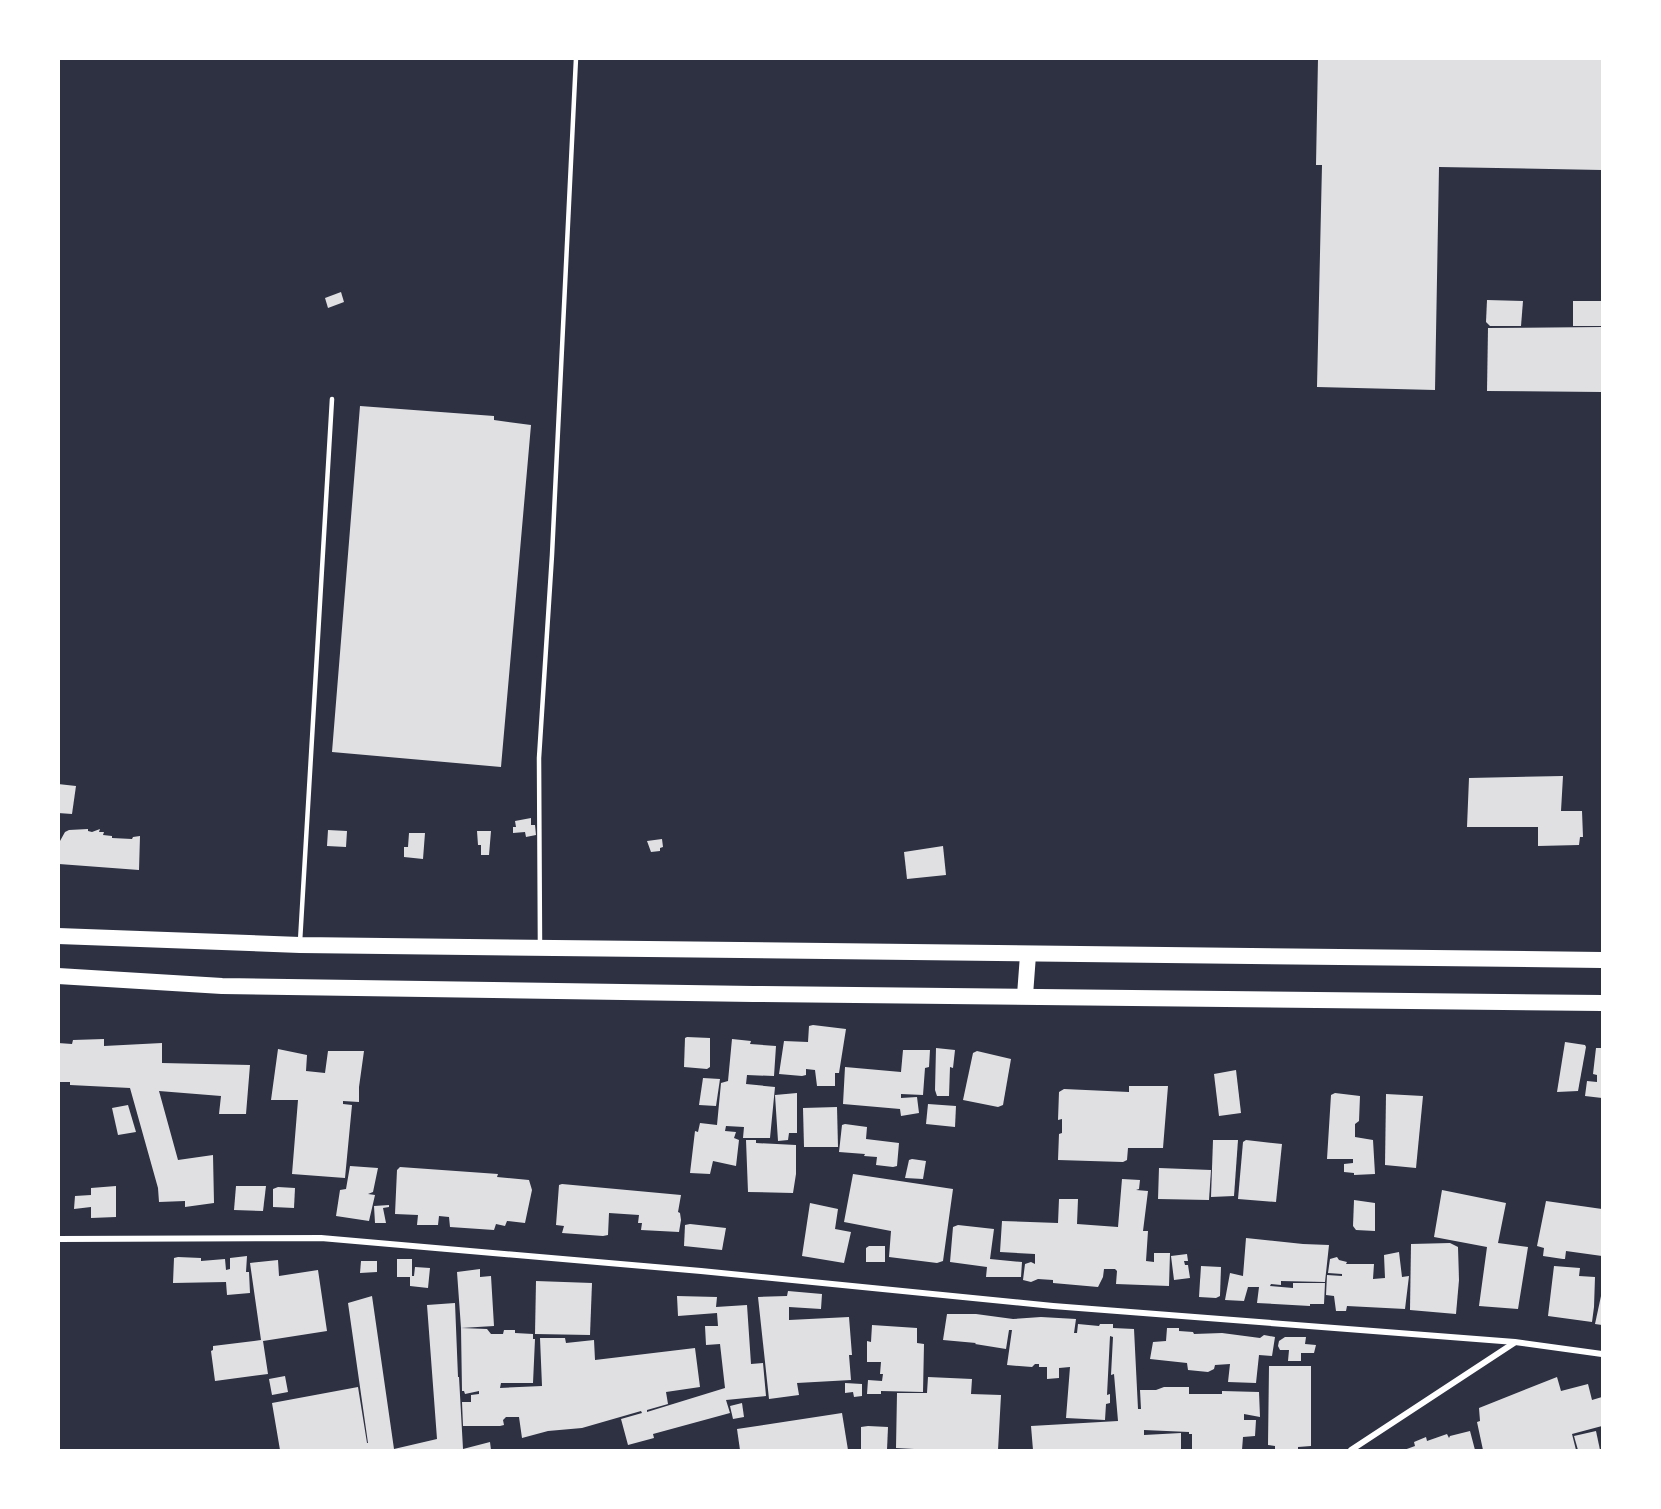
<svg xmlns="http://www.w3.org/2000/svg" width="1661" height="1509" font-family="'Public Sans',sans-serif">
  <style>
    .building { fill: #e0e0e3 }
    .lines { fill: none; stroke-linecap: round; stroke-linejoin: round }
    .service { stroke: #fff; stroke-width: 4.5 }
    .minor { stroke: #fff; stroke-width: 6 }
    .trunk { stroke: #fff; stroke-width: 16 }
  </style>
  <rect width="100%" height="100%" fill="#2d3142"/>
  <g class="building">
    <polygon points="1318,58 1602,58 1602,170 1439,167 1435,390 1317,387 1322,165 1316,165"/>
    <polygon points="341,292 344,302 328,308 325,298"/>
    <polygon points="1487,300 1523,301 1521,326 1490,326 1486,322"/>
    <rect x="1573" y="301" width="29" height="25"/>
    <polygon points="1602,327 1602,392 1487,391 1488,328"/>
    <polygon points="360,406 494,416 494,420 531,425 501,767 332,752"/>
    <polygon points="1563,776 1561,811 1582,811 1583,837 1580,837 1579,845 1538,846 1538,827 1467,827 1469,778"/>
    <polygon points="58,784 76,786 72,814 58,813"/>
    <polygon points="531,818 531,825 535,825 536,835 526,837 525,832 513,833 513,827 516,827 515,821"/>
    <polygon points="88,829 88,831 92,832 100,829 99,832 104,832 103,835 112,836 112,838 132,839 133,837 140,836 139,870 59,864 60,841 65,832 69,830"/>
    <polygon points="328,830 347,831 346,847 327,846"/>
    <polygon points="477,831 491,831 489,855 481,855 481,845 478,845"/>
    <polygon points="409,833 425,833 423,859 404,857 404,847 408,847"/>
    <polygon points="662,839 663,847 660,848 660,851 651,852 647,841"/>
    <polygon points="943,846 946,875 907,879 904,852"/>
    <polygon points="813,1025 846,1029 839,1073 835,1073 835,1086 817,1086 815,1070 806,1069 806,1075 802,1076 779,1074 784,1041 808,1042 809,1026"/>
    <polygon points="687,1037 710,1038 710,1067 707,1069 684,1067 685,1038"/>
    <polygon points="104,1039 104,1046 162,1043 162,1063 250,1065 246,1114 219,1114 221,1096 159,1091 178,1160 213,1155 214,1203 185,1207 185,1201 159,1202 158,1188 130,1088 70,1085 70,1082 58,1082 58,1043 72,1044 73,1040"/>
    <polygon points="732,1039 751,1041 750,1044 776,1046 774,1076 747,1075 746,1084 775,1087 770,1138 743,1138 744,1127 726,1126 725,1131 736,1132 734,1138 739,1140 736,1166 713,1161 710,1174 690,1173 695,1131 698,1132 700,1123 717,1125 721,1083 728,1081"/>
    <polygon points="1565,1042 1585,1045 1586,1047 1578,1091 1557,1092"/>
    <polygon points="936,1048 955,1050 953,1068 950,1067 949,1096 937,1096 935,1090"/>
    <polygon points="1596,1048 1602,1048 1602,1098 1585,1096 1587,1081 1597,1082 1597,1075 1593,1074"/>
    <polygon points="278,1049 307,1055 306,1071 325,1073 328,1051 364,1051 359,1087 359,1102 343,1101 343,1104 352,1105 345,1178 292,1174 298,1100 271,1100"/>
    <polygon points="903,1050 930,1050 929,1067 925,1068 923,1095 901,1094 901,1098 917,1097 919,1113 901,1116 900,1109 843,1104 845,1067 901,1072"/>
    <polygon points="977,1051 1011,1059 1003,1105 998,1107 963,1100 973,1053"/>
    <polygon points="1236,1070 1241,1113 1219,1116 1214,1074"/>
    <polygon points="703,1078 720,1079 716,1106 699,1105"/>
    <polygon points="1129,1086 1168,1086 1163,1148 1128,1148 1127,1160 1123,1162 1058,1160 1059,1134 1062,1133 1062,1119 1058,1120 1059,1092 1064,1089 1129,1092"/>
    <polygon points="797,1093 797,1133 789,1133 788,1140 778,1141 775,1095"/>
    <polygon points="1335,1093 1360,1096 1359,1121 1355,1124 1355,1137 1373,1140 1375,1174 1354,1175 1354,1173 1344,1172 1344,1164 1353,1163 1353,1159 1327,1159 1331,1095"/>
    <polygon points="1386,1094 1423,1096 1416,1168 1385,1165"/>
    <polygon points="928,1104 956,1106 955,1127 926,1124"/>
    <polygon points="128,1105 136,1132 118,1135 112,1108"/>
    <polygon points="837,1107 838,1147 804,1147 803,1108"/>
    <polygon points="845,1124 867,1127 866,1139 899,1143 897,1166 893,1167 876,1165 877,1157 864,1156 865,1154 839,1152 842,1125"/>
    <polygon points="746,1140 756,1140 756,1143 796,1145 796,1174 793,1193 748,1192"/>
    <polygon points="1213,1140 1238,1140 1234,1196 1211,1197"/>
    <polygon points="1246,1140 1282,1144 1276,1202 1238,1199 1243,1142"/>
    <polygon points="912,1159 926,1161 923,1179 905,1178 909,1160"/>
    <polygon points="350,1166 378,1168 373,1192 368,1194 375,1195 369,1221 336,1216 340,1190 346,1189"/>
    <polygon points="400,1167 498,1174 497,1177 529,1180 532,1190 525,1223 507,1221 505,1226 496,1224 494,1230 450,1227 449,1217 439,1216 438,1225 417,1225 418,1215 395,1214 397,1170"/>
    <polygon points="1159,1168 1211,1170 1209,1200 1158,1199"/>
    <polygon points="853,1174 953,1189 943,1261 937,1263 889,1257 891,1231 844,1222"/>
    <polygon points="1122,1179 1140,1180 1139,1189 1136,1190 1148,1191 1143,1231 1148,1231 1146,1261 1154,1262 1154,1253 1170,1253 1169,1286 1116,1284 1117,1271 1115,1269 1104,1269 1103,1277 1098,1287 1053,1283 1053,1280 1038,1279 1031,1282 1023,1280 1025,1264 1031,1262 1035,1264 1035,1254 1000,1252 1002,1221 1058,1223 1059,1199 1078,1199 1077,1224 1118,1227"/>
    <polygon points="562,1184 681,1195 678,1212 680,1213 681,1220 679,1232 641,1230 642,1223 638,1223 639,1215 609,1213 608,1235 603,1236 562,1233 564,1226 556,1225 559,1185"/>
    <polygon points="116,1186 116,1217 91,1218 91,1207 74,1209 75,1196 91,1195 91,1188"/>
    <polygon points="236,1186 266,1186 263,1211 234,1210"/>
    <polygon points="278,1187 295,1188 294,1208 273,1207 273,1189"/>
    <polygon points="1442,1190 1506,1203 1498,1243 1528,1247 1518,1309 1479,1306 1487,1247 1434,1237"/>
    <polygon points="1354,1200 1375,1203 1375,1231 1356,1230 1353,1226"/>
    <polygon points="1546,1201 1602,1209 1602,1256 1566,1251 1565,1259 1563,1259 1543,1256 1544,1248 1537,1246"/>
    <polygon points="810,1203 838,1209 835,1229 851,1232 844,1263 802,1256"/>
    <polygon points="389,1205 389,1207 383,1208 386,1223 375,1223 374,1206"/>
    <polygon points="690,1224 726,1228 722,1250 684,1246 685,1225"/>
    <polygon points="958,1225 994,1229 990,1259 1022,1262 1021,1277 986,1277 987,1267 950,1262 953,1227"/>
    <polygon points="1246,1238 1303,1244 1329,1245 1325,1282 1281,1281 1281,1285 1271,1284 1270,1286 1293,1288 1293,1283 1325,1283 1324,1304 1310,1304 1310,1306 1257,1303 1259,1287 1248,1287 1244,1301 1225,1300 1230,1273 1243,1276"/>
    <polygon points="1450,1243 1458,1247 1459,1280 1456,1314 1410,1310 1411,1244"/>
    <polygon points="869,1246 885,1246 885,1262 866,1262 866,1248"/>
    <polygon points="1399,1252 1402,1277 1409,1276 1405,1309 1347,1306 1346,1311 1336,1311 1334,1296 1326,1295 1327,1275 1342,1276 1342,1274 1328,1273 1330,1259 1337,1257 1339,1260 1347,1262 1346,1264 1374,1264 1373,1279 1385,1278 1384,1255"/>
    <polygon points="1187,1254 1188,1261 1184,1261 1185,1265 1188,1265 1190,1278 1174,1280 1171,1256"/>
    <polygon points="247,1256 246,1272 249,1272 250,1293 227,1295 226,1282 173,1283 174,1258 178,1257 201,1258 201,1261 225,1259 226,1270 230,1269 230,1258"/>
    <polygon points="397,1259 412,1259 412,1276 414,1276 415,1267 430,1268 428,1288 410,1286 410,1277 397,1277"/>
    <polygon points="278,1260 279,1276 318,1270 327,1331 263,1341 268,1374 215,1381 211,1351 213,1350 213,1346 261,1340 250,1263"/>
    <polygon points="361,1261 377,1261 377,1272 360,1273"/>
    <polygon points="1201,1266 1221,1267 1220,1296 1216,1298 1199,1297"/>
    <polygon points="1554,1266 1580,1268 1579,1276 1595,1277 1594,1307 1592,1322 1548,1316"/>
    <polygon points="480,1269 480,1277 491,1276 494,1326 461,1328 457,1272"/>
    <polygon points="536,1281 592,1283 590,1335 535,1334"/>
    <polygon points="788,1291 822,1294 821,1309 789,1307 789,1320 849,1317 852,1355 849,1355 851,1380 797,1383 799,1395 769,1399 758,1297 787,1296"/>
    <polygon points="372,1296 394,1449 437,1439 427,1305 455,1303 458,1377 459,1377 463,1449 490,1442 491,1450 280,1450 272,1403 358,1387 367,1443 368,1443 348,1303"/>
    <polygon points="677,1296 717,1297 716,1307 747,1305 751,1364 763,1363 766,1396 726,1400 730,1413 653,1434 654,1438 628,1445 621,1419 642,1413 641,1411 582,1428 548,1431 522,1438 519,1417 506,1417 503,1420 504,1425 500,1426 463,1426 462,1402 471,1402 471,1395 479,1394 479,1391 465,1394 464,1391 462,1391 461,1328 487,1329 491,1334 503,1334 504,1330 515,1330 515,1333 533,1334 533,1339 535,1339 533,1383 501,1383 500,1388 542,1386 540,1338 565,1338 566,1343 594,1340 595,1360 695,1348 700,1387 666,1392 668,1404 647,1410 647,1412 725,1388 720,1344 706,1345 705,1326 718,1326 717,1313 678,1316"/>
    <polygon points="1601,1296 1602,1297 1602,1325 1595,1324"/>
    <polygon points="947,1314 976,1314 1013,1319 1041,1317 1076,1319 1074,1333 1077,1333 1078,1324 1099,1326 1100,1324 1113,1324 1113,1328 1134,1329 1138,1409 1141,1409 1140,1390 1156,1390 1164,1387 1189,1387 1189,1394 1222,1394 1222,1391 1259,1392 1260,1417 1244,1414 1244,1420 1256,1420 1255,1436 1243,1437 1242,1450 1192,1450 1192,1434 1189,1434 1189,1432 1144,1430 1144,1435 1181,1433 1181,1450 1033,1450 1031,1426 1118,1421 1114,1374 1111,1375 1113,1337 1110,1336 1107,1395 1110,1394 1110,1403 1106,1404 1105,1420 1066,1418 1070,1367 1059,1368 1059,1378 1047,1379 1047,1367 1039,1367 1039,1364 1035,1364 1032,1367 1007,1365 1012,1330 1009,1330 1006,1349 975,1344 976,1343 943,1340"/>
    <polygon points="872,1325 917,1328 917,1343 924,1344 923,1392 881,1391 881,1394 867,1394 868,1380 882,1381 883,1374 880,1374 881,1362 867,1362 867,1341 871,1342"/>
    <polygon points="1167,1328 1179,1328 1179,1331 1193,1332 1194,1334 1222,1333 1260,1338 1264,1335 1275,1337 1272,1356 1259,1355 1256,1383 1228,1382 1230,1364 1215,1365 1214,1369 1208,1372 1188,1370 1187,1363 1150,1359 1153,1342 1166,1341"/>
    <polygon points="1285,1337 1306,1337 1305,1344 1316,1345 1314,1353 1301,1353 1301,1361 1288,1361 1289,1350 1280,1350 1278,1346 1279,1341"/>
    <polygon points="1269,1366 1311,1366 1311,1446 1298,1447 1298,1450 1275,1450 1275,1446 1268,1445"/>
    <polygon points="285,1376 288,1392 272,1395 269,1379"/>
    <polygon points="928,1377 972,1379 971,1394 1001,1395 998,1450 914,1450 914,1449 896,1448 897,1393 927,1393"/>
    <polygon points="1557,1377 1561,1391 1588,1384 1592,1400 1602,1397 1602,1426 1572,1434 1576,1450 1483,1450 1477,1422 1480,1421 1479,1408"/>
    <polygon points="845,1383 862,1384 862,1396 854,1397 853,1392 845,1393"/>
    <polygon points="742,1403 744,1417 733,1419 730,1406"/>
    <polygon points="842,1413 848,1450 740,1450 737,1429"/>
    <polygon points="868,1426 888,1427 887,1450 861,1450 861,1427"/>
    <polygon points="1470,1431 1475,1450 1404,1450 1415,1446 1414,1442 1426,1437 1427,1441 1447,1434 1449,1438 1450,1436"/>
    <polygon points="1596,1431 1600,1450 1578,1450 1574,1436"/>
  </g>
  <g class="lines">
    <g class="service">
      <polyline points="300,942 332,399"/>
      <polyline points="540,945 539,758 552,555 576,58"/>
    </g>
    <g class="minor">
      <polyline points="58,1239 321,1238 701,1271 1053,1306 1515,1342 1602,1354"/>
      <polyline points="1351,1450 1514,1343"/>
    </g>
    <g class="trunk">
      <polyline points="58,936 300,945 1602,960"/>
      <polyline points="58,976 222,986 753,994 1602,1003"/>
      <polyline points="1025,995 1028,955"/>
    </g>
  </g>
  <rect width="1661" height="1509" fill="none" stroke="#ffffff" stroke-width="120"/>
</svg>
